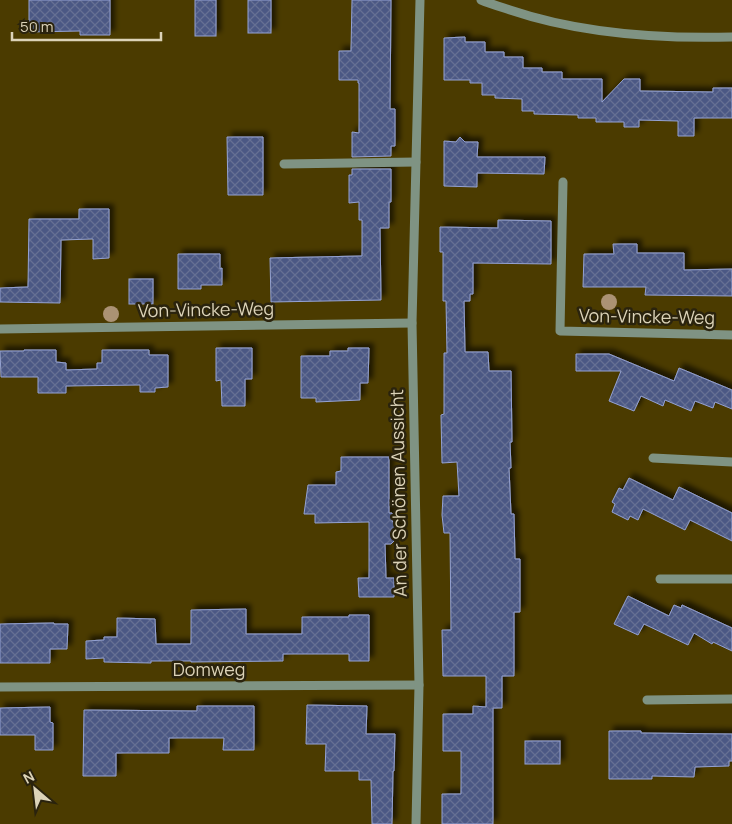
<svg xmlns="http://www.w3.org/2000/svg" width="732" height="824" font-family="Manrope,sans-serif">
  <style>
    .building { fill: url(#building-cross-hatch); stroke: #94a2d3; filter: url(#shadow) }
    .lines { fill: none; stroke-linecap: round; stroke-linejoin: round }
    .minor { stroke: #7f9383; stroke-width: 9 }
    .tree { fill: #ab9274 }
    .labels { text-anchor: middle; stroke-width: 5; stroke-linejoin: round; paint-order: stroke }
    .street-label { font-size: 18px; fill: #dcd3b8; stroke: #2a230d }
  </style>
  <defs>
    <pattern id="building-cross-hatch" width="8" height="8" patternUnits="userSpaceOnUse" patternTransform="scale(1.25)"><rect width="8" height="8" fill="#4c5884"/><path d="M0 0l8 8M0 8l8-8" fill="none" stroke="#656f93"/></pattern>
    <filter id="shadow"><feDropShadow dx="4.5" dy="-4.5" stdDeviation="2.5" flood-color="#0009"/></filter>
  </defs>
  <rect width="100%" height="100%" fill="#4b3b00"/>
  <g class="building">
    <polygon points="29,0 110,0 110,35 80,35 80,31 29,32"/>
    <rect x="195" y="0" width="21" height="36"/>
    <rect x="248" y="0" width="23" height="33"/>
    <polygon points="352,0 391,0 390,109 395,109 395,146 391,146 391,156 352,157 352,132 359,133 359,83 358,83 358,80 339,80 339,51 351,51"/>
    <polygon points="465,37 465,42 485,42 485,52 504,52 504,57 523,57 523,68 542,68 542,72 562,72 562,79 602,79 602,102 624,79 640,79 640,91 713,92 713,88 732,88 732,118 694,118 694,136 678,136 678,121 639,120 639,127 624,127 624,122 596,122 596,118 578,118 578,115 534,114 534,111 522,111 522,99 495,98 495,95 482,95 482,83 470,83 470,80 444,80 444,38"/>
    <polygon points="227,137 263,137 263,195 228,195"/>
    <polygon points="460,137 465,142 478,142 477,157 545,157 544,174 477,173 477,187 444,186 444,141 456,142"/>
    <polygon points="352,169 391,169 391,202 389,202 389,228 380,228 381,300 271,302 270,258 362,256 362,220 359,220 359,202 349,203 349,175 352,175"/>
    <polygon points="79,209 109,209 109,258 93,259 93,239 61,240 60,303 0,302 0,288 28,287 29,219 79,219"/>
    <polygon points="498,220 551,221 551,264 473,263 473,294 470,294 470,301 464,301 465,352 488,352 489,371 511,371 512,442 510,442 511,468 509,468 511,514 514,514 515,559 520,559 520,612 514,612 514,676 502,676 502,708 493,708 493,824 442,824 442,794 461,794 461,751 443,751 443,714 473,714 473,706 486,707 486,676 443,676 442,630 451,630 450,533 444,533 442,515 443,496 459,496 457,462 442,463 441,415 444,414 444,353 447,353 446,301 443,301 443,252 440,252 440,227 498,228"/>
    <polygon points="613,244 637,244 637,253 684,253 684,270 732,269 732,296 645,295 646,287 583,287 584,254 614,254"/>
    <polygon points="178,254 220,254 220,269 222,268 222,285 201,285 201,289 178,289"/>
    <rect x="129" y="279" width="24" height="25"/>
    <polygon points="216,348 252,348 252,379 245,379 245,406 222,406 221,380 216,381"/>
    <polygon points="348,348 369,348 368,383 360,383 360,400 316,402 316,398 301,398 301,356 330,356 330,351 348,351"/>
    <polygon points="24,350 56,350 56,362 66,363 66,370 97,369 97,363 102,363 102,350 149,350 149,355 168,355 168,387 155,388 155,392 140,392 140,385 66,386 66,393 38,393 38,377 1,377 0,351 24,351"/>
    <polygon points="576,354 609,354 674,381 679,368 732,390 732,409 715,402 713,408 695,401 691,411 665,400 663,406 641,396 634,411 609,401 621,371 576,371"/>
    <polygon points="341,457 389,457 389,513 392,513 392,521 400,528 400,535 391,544 385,544 386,578 394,578 394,597 359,597 358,578 369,578 369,522 315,523 315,514 304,514 308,485 336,485 336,472 341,471"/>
    <polygon points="629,478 673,500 679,487 732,513 732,541 690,520 685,530 643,509 638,520 630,516 628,520 612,512 615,504 612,502 619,488 623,490"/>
    <polygon points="628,596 669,616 674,605 681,608 682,605 732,628 732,651 713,642 712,644 694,633 688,645 644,624 638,635 614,624"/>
    <polygon points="246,609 246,634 302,634 302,617 349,617 349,615 369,615 369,661 349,661 349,654 283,654 283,661 191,662 191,661 151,661 151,663 104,662 104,658 86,659 86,641 104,640 104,637 117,637 117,618 155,619 156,644 191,644 191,610"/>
    <polygon points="54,623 54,624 68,624 67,649 50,649 50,663 0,663 0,624"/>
    <polygon points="307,705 367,706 366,734 395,734 394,771 393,771 392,824 372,824 371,780 359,780 359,771 325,771 326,744 306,744"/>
    <polygon points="197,706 254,706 254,750 223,750 224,738 169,738 169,753 116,753 116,776 83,776 84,710 197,711"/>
    <polygon points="50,707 50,722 53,723 53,750 35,750 35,735 0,735 0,708"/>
    <polygon points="609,731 641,731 641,733 732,734 732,761 729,761 729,766 695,767 694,777 652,776 652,779 609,779"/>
    <rect x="525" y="741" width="35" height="23"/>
  </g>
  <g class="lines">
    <g class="minor">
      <path d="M 481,0 C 491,4 501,7 510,10 C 581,34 657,39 732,37"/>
      <polyline points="284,164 416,162"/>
      <polyline points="563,182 560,331 732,335"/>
      <polyline points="0,329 412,323"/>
      <polyline points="653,458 732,462"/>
      <polyline points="660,579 732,579"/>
      <polyline points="0,687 419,685"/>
      <polyline points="647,700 732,699"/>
      <polyline points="416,824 419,685 412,323 420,0"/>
    </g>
  </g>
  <g class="tree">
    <circle cx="609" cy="302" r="8"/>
    <circle cx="111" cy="314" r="8"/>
  </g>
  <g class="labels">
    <g class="street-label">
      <text transform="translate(206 310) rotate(-1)" y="6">Von-Vincke-Weg</text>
      <text transform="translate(647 317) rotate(1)" y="6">Von-Vincke-Weg</text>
      <text transform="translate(399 493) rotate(-91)" y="6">An der Schönen Aussicht</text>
      <text x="209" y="676">Domweg</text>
    </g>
  </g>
  <g transform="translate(35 789) rotate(332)" stroke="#2a230d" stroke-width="4" paint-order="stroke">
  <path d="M0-4L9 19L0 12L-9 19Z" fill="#dcd3b8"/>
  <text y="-8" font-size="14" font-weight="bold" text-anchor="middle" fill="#dcd3b8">N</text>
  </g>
  <path d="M12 32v8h149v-8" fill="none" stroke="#dcd3b8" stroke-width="2.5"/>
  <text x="20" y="32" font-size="15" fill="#dcd3b8" stroke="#2a230d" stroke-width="4" paint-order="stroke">50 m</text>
</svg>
